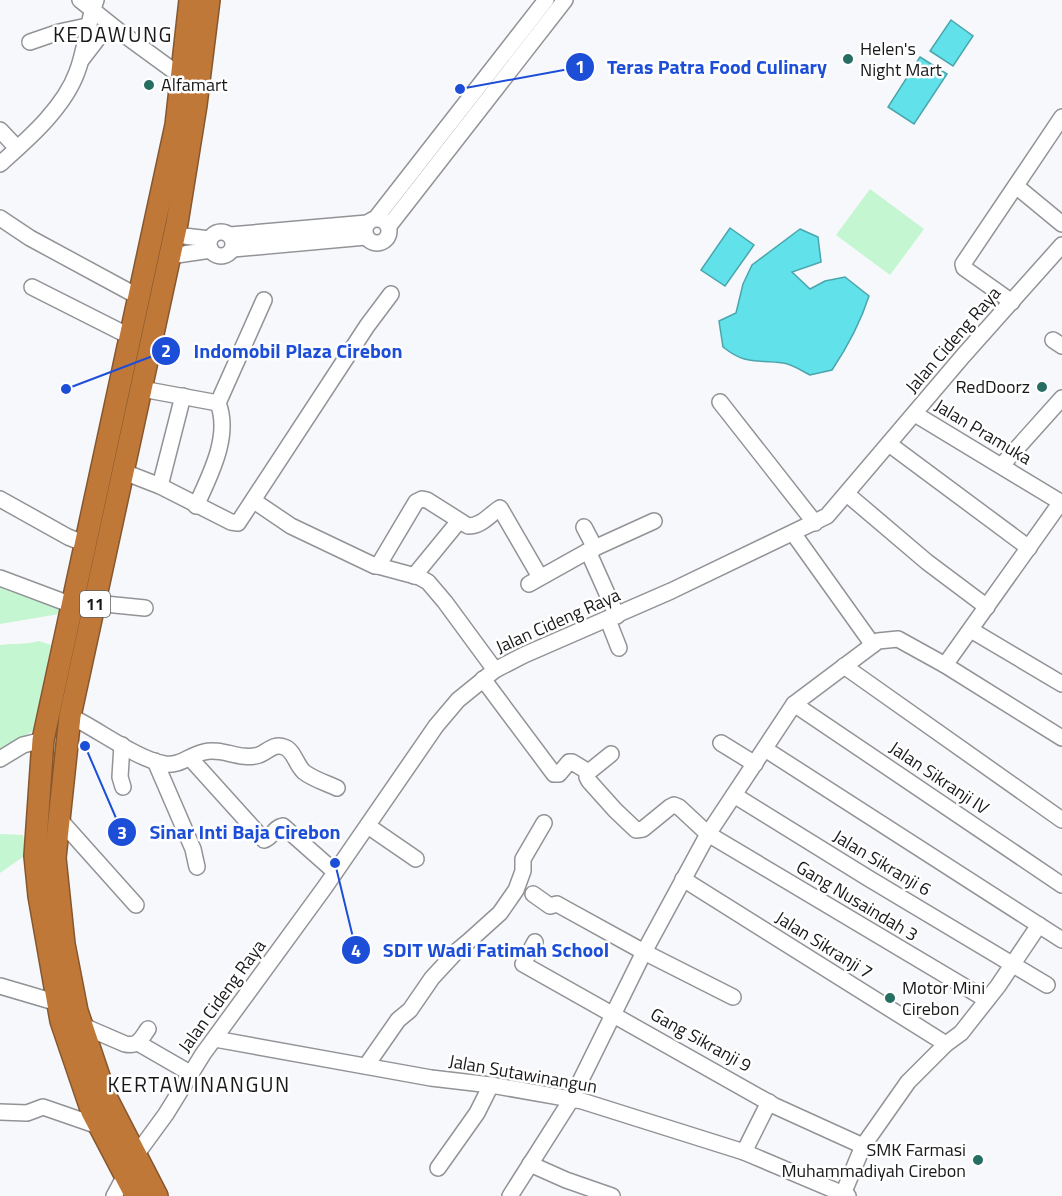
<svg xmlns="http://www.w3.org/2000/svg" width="1062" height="1196" font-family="'Titillium Web',sans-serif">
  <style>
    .green { fill: #c4f6d1 }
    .water { fill: #61e1ea; stroke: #4ba5ac; stroke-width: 1.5 }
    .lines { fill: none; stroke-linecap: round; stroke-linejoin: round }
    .minor-casing { stroke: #929396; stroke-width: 18 }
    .highway-casing { stroke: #86572e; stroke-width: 24 }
    .minor { stroke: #fff; stroke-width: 15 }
    .highway { stroke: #c07838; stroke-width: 21 }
    .poi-dot { fill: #266d62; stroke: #fff; stroke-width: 2 }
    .labels { text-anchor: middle; stroke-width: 5; stroke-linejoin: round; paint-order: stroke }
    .shield { fill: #fff; stroke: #5e5e5f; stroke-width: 1.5 }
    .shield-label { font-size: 16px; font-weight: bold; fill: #19191b }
    .poi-label { font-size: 18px; fill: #19191b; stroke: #fff; text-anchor: start }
    .street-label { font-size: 18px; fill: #19191b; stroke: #fff }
    .quarter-label { font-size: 21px; letter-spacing: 1.5px; fill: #19191b; stroke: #fff }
    .leader { fill: none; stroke: #1d4ed8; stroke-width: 2 }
    .callout-dot { fill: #1d4ed8; stroke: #fff; stroke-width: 2 }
    .mark-label { font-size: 18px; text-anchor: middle; font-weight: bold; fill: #fff }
    .callout-label { font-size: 20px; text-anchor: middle; font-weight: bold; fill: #1d4ed8; stroke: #fff; stroke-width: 5; stroke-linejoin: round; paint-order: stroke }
  </style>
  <rect width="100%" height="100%" fill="#f6f8fb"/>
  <g class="green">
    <polygon points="870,189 924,229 890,275 836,235"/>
    <polygon points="0,583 59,604 59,614 0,624"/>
    <path d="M 39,641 L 51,645 L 34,730 L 0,752 L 0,645 C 13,643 26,645 39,641 Z"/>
    <polygon points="0,834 23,835 27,854 0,873"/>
  </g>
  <g class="water">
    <polygon points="951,20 973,36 953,66 930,51"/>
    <polygon points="920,57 947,74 914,124 888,107"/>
    <polygon points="730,228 754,245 725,286 701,270"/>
    <path d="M 800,229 L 818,237 L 821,262 L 792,272 L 810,289 L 825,281 L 845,277 L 869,296 C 860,324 848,346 832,370 L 810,375 C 802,371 792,364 783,363 C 756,359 747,366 723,347 L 719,321 L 736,313 L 743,284 L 752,265 Z"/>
  </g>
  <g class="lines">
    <defs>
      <g id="minor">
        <polyline points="80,0 119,31 182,77"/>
        <polyline points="30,42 59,32 87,26"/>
        <polyline points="82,59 109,24"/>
        <polyline points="0,130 17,148"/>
        <path d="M 0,164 C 28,139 64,108 77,72 C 86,49 87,23 96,0"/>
        <polyline points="1016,186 1062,224"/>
        <polyline points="0,218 30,238 139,297"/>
        <polyline points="376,218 546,0"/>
        <circle cx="377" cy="231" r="12"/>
        <polyline points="389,226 565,0"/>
        <circle cx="221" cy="244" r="12"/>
        <polyline points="175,235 210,239"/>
        <polyline points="230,235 367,223"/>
        <polyline points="233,249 366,237"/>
        <polyline points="170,256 211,250"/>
        <polyline points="32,287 131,337"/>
        <polyline points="1012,302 964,268 963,264 1062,117"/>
        <polyline points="1053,340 1062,346"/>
        <polyline points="142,389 218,403"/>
        <polyline points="720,402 815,523"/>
        <polyline points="915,414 1062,503"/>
        <polyline points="889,444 1029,548"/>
        <polyline points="1002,465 1062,398"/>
        <polyline points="124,472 160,486 231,522 238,523 367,326 391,294"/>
        <polyline points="160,486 183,396"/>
        <polyline points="847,494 927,562 987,607"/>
        <polyline points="0,499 68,537 86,544"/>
        <path d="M 254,501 L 291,526 L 375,566 L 378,566 L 416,502 L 422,499 L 427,500 L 468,526 C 482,526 489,515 500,508 L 540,577"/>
        <path d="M 196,506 C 210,475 231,436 218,403 L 264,300"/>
        <polyline points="584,527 595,548"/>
        <polyline points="793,533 873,645"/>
        <polyline points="588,551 617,616"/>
        <polyline points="378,566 419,577 428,582 445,602 495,670"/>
        <polyline points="414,576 459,521"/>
        <polyline points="0,578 72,605"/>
        <polyline points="529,584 588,551 654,521"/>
        <polyline points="95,603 145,608"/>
        <polyline points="608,620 619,648"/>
        <polyline points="971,630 1062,684"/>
        <polyline points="945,665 1061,502"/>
        <polyline points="844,666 1062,820"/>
        <polyline points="483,679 554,774 559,774 569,762 572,762 587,771 590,771 611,754"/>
        <polyline points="794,704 1062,885"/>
        <path d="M 70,716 C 96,728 138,760 165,764 C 181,766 189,755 204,752 C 222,747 240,761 259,755 C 267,752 274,743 284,747 C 294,750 296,765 304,772 C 313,779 326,783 337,788"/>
        <polyline points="721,743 755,764"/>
        <polyline points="122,745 120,777 123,787"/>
        <polyline points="765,749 1062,940"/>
        <path d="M 190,758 L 264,840 C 272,838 274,827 283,826 L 335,872"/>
        <polyline points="0,759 23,745 43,740"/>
        <polyline points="155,761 193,849 197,867"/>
        <polyline points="587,771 587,777 589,781 615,810 636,830 643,829 670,807 674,805 679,807 708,834 987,1000"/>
        <polyline points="734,795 868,878 1047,985"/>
        <polyline points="60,820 136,905"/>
        <polyline points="368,826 416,859"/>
        <polyline points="683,879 946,1044"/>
        <polyline points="533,894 550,906 557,904 566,909 644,952 733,997"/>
        <polyline points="535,942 523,964 775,1106 863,1146"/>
        <polyline points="0,986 58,1003"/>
        <path d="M 81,1025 L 125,1044 C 138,1047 141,1039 148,1029"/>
        <polyline points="215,1039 431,1078 491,1085 582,1101 744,1152 848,1196"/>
        <polyline points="138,1043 190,1073"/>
        <polyline points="366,1066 398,1020 410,1010 432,978 457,951 469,941 500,913 516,890 523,871 523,859 544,823"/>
        <polyline points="0,1112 27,1113 43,1107 98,1126"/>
        <polyline points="744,1152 769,1102"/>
        <polyline points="530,1164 566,1180 612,1196"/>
        <polyline points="438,1168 477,1113 491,1085"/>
        <polyline points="843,1194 863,1146 908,1082 946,1044 961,1033 998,986 1039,925"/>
        <polyline points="114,1196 136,1155 166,1114 203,1054 325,887 436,726 458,700 495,670 524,655 671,591 827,516 963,356 1062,245"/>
        <polyline points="510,1196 571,1100 644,952 708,834 794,704 878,641 898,639 945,665 1062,738"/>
      </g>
      <g id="highway">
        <polyline points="136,1196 92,1112 61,1021 39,896 35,856 43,740 176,125 190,0"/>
        <polyline points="157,1196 106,1097 77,1011 64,944 55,858 70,716 177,223 196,105 209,0"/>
      </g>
    </defs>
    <use href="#minor" class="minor-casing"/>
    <use href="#highway" class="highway-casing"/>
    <use href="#minor" class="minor"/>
    <use href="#highway" class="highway"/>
  </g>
  <g class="poi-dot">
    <circle cx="848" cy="59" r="6"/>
    <circle cx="149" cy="85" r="6"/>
    <circle cx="1042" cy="387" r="6"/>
    <circle cx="890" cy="998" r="6"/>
    <circle cx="978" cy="1160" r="6"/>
  </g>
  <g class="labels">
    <rect class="shield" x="80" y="591" width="30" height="26" rx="4.5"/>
    <g class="shield-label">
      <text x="95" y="610">11</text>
    </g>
    <g class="poi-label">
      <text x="860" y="55">Helen's<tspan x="860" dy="21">Night Mart</tspan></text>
      <text x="161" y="91">Alfamart</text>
      <text x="1030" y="393" text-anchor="end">RedDoorz</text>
      <text x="902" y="994">Motor Mini<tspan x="902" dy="21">Cirebon</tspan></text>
      <text x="966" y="1156" text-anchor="end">SMK Farmasi<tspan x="966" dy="21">Muhammadiyah Cirebon</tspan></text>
    </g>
    <g class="street-label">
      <text transform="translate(953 340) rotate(-49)" y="6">Jalan Cideng Raya</text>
      <text transform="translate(983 432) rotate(31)" y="6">Jalan Pramuka</text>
      <text transform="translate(558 621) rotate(-24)" y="6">Jalan Cideng Raya</text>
      <text transform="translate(939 778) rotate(34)" y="6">Jalan Sikranji IV</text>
      <text transform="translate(882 863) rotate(31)" y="6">Jalan Sikranji 6</text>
      <text transform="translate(857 901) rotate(31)" y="6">Gang Nusaindah 3</text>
      <text transform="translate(824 945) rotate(32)" y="6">Jalan Sikranji 7</text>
      <text transform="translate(222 996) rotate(-54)" y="6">Jalan Cideng Raya</text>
      <text transform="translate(701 1040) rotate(29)" y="6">Gang Sikranji 9</text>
      <text transform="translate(523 1074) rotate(10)" y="6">Jalan Sutawinangun</text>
    </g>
    <g class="quarter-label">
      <text x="113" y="42">KEDAWUNG</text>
      <text x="199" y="1092">KERTAWINANGUN</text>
    </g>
  </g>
  <path class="leader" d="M460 89L580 67M66 389L166 351M85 746L122 832M335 863L356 950"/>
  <g class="callout-dot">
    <circle cx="460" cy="89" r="6"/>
    <circle cx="66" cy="389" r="6"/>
    <circle cx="85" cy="746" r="6"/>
    <circle cx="335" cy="863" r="6"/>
    <circle cx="580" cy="67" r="15"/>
    <circle cx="166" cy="351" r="15"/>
    <circle cx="122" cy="832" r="15"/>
    <circle cx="356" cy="950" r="15"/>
  </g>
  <g class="mark-label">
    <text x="580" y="73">1</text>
    <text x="166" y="357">2</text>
    <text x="122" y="839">3</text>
    <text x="356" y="957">4</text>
  </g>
  <g class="callout-label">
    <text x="717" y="74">Teras Patra Food Culinary</text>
    <text x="298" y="358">Indomobil Plaza Cirebon</text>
    <text x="245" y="839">Sinar Inti Baja Cirebon</text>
    <text x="496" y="957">SDIT Wadi Fatimah School</text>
  </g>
</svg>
